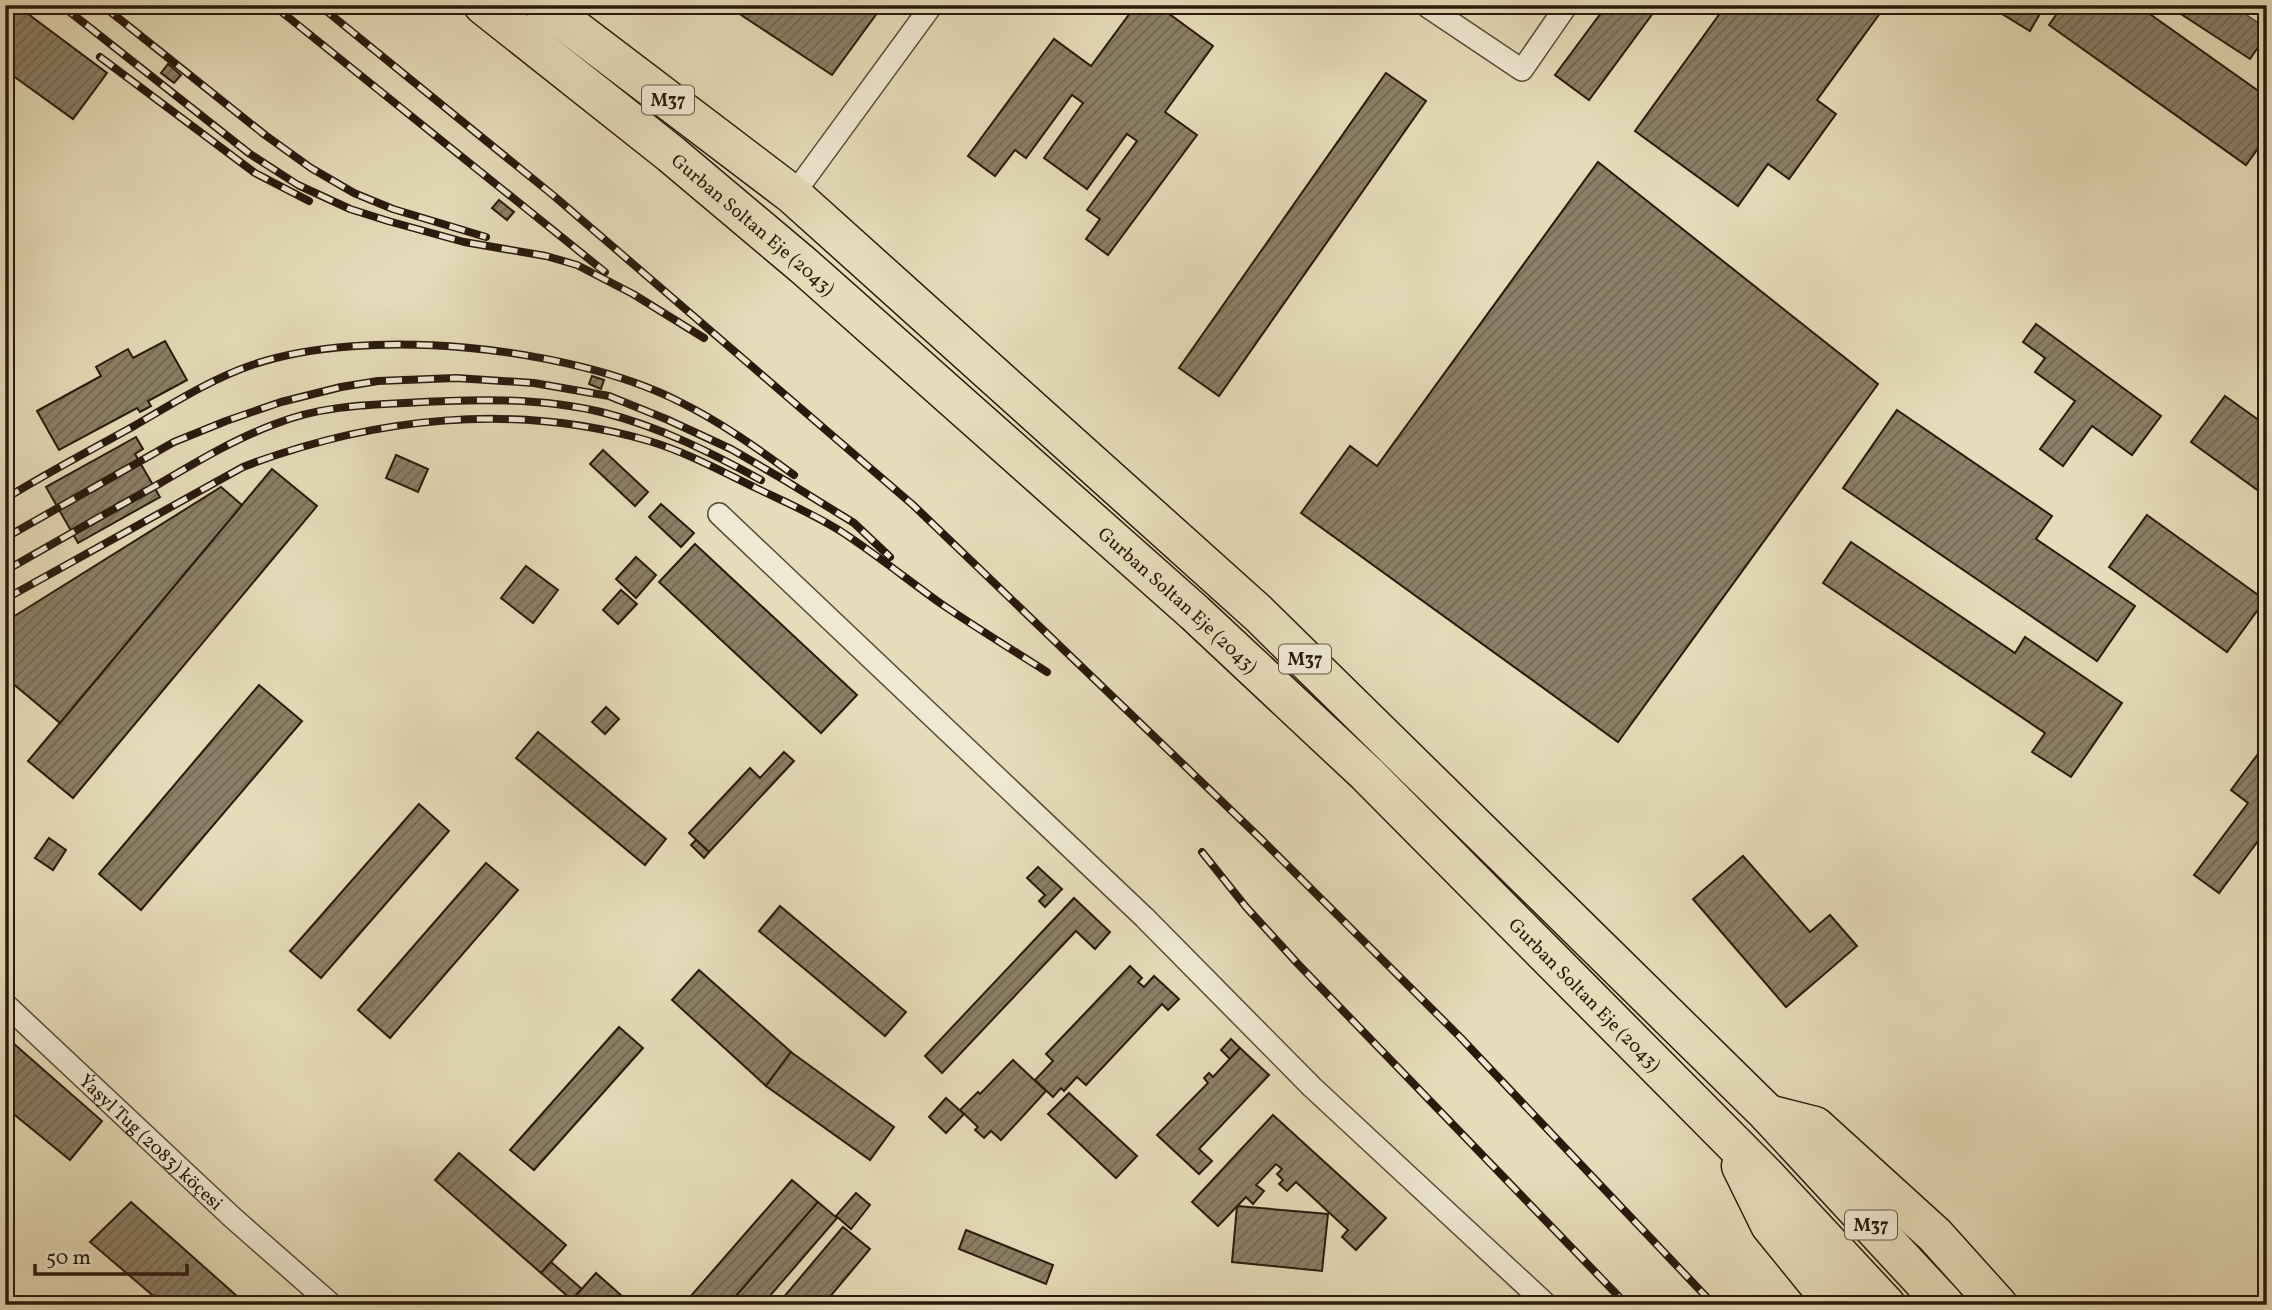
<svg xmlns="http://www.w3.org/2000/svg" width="2272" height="1310" font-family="Vollkorn,serif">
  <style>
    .building { fill: url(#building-hatch); stroke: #291a0d; stroke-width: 2 }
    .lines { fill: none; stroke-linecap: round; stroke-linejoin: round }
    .street-casing { stroke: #584a38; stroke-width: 24 }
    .highway-casing { stroke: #291a0d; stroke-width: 41 }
    .street { stroke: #efe8d2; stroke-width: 21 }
    .highway { stroke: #e6dcb9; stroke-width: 38 }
    .rail-casing { stroke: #291a0d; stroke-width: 8 }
    .rail { stroke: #efe8d2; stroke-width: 5; stroke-dasharray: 16; stroke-linecap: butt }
    .labels { text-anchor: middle; stroke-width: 6; stroke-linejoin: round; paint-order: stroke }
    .shield { fill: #efe8d2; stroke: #645848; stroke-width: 2 }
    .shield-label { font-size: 18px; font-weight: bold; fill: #291a0d }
    .street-label { font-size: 19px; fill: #291a0d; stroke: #efe8d2 }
  </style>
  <defs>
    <pattern id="building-hatch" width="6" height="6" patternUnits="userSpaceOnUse" patternTransform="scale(1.75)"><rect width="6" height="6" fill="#8b7f66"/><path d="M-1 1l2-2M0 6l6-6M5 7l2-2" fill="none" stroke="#726752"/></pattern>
  </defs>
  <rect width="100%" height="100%" fill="#e6dcb9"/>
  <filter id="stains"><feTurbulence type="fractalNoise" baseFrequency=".00286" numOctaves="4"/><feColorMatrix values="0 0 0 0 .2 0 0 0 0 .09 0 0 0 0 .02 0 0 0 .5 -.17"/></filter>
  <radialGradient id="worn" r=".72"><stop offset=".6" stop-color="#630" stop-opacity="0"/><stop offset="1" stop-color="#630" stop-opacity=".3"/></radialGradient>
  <g class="building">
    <polygon points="5,5 16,5 107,73 73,119 5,70"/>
    <polygon points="726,5 883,5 832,75"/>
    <polygon points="1136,5 1157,5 1213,46 1165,112 1197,135 1108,255 1086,239 1100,219 1087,210 1137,141 1127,134 1087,189 1044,158 1083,103 1072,95 1026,158 1015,150 995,176 968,156 1054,39 1091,66"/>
    <polygon points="1607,5 1659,5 1589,100 1555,75"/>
    <polygon points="1726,5 1886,5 1817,100 1836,114 1789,179 1768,164 1738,206 1635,131"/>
    <polygon points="2008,5 2045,5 2030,31 2002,14"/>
    <polygon points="2063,5 2137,5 2267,97 2267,136 2246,165 2049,25"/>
    <polygon points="2167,5 2235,5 2267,26 2267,34 2250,59"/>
    <polygon points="168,64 181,75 174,83 161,73"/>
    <polygon points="1386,73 1426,101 1219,396 1179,368"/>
    <polygon points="1598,162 1878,384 1618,742 1301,513 1350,446 1377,466"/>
    <polygon points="499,200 514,212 507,220 492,208"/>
    <polygon points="2036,324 2161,416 2132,455 2092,426 2063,466 2040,449 2075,401 2035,372 2045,358 2023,342"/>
    <polygon points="165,341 187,380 148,401 151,406 140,412 137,408 59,450 37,411 101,376 96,367 128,349 133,358"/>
    <polygon points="592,376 604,380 601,389 589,384"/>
    <polygon points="2225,396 2267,426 2267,497 2191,442"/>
    <polygon points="1897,410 2052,516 2036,539 2135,606 2097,661 1843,488"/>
    <polygon points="136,437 143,449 135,454 160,497 78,543 46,487"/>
    <polygon points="603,450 648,492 635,506 590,464"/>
    <polygon points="396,455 428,469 418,492 386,478"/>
    <polygon points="272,469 317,506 73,798 28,761"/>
    <polygon points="221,487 242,505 60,723 5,677 5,622"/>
    <polygon points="661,504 694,533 681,547 649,517"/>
    <polygon points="2147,515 2265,600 2227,652 2109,567"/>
    <polygon points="1851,542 2015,653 2025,637 2122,703 2071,777 2032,752 2045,733 1823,583"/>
    <polygon points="695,544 857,695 821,733 659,582"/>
    <polygon points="636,557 656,575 636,598 616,579"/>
    <polygon points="526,566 558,590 533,623 501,598"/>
    <polygon points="621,590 637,604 618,624 603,610"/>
    <polygon points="259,685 302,721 141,910 99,874"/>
    <polygon points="606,707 619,719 605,734 592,722"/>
    <polygon points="538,732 666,839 645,865 516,758"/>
    <polygon points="2267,742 2267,829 2219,893 2194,875 2248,803 2231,790"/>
    <polygon points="784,752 794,761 709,852 689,833 750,768 760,778"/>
    <polygon points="419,804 449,831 321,978 290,951"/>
    <polygon points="49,838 66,850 53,870 35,858"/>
    <polygon points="696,840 709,852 704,858 691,845"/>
    <polygon points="1743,856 1810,932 1830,915 1857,946 1786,1007 1693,899"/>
    <polygon points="486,863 518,890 390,1038 358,1010"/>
    <polygon points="1038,867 1062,889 1045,907 1039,901 1045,895 1027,878"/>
    <polygon points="1074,898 1110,932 1095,949 1076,931 942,1073 925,1056"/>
    <polygon points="780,906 906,1012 885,1036 759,931"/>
    <polygon points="1130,966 1142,978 1138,982 1144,987 1154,976 1179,999 1168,1010 1162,1004 1086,1085 1077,1077 1064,1091 1061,1088 1053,1097 1035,1080 1053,1061 1046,1054"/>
    <polygon points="699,970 791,1052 766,1086 672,1000"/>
    <polygon points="619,1027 643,1048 534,1170 510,1150"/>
    <polygon points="5,1036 102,1121 70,1160 5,1107"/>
    <polygon points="1231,1039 1240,1048 1230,1059 1221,1050"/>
    <polygon points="1240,1048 1269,1075 1199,1149 1212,1161 1199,1174 1157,1135 1208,1083 1204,1078 1209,1073 1213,1077"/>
    <polygon points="791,1052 894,1127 870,1160 766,1086"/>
    <polygon points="1013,1060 1046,1091 1001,1140 991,1131 984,1138 975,1130 978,1127 960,1110 978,1092 980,1094"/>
    <polygon points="1069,1093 1137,1156 1116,1178 1048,1114"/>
    <polygon points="946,1098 964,1114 946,1133 929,1117"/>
    <polygon points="1273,1115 1386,1218 1356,1250 1342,1237 1348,1230 1296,1182 1287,1191 1279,1184 1283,1180 1277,1174 1282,1169 1276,1164 1256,1185 1264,1191 1253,1204 1246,1197 1218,1226 1192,1202"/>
    <polygon points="459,1153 566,1245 541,1273 435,1180"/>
    <polygon points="792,1180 818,1202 728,1305 683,1305"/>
    <polygon points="856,1193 870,1205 851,1229 836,1216"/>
    <polygon points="131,1202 247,1305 164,1305 90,1242"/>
    <polygon points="818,1202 837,1218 762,1305 728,1305"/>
    <polygon points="1237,1206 1328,1214 1322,1271 1232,1262"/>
    <polygon points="843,1227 870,1249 823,1305 777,1305"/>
    <polygon points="966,1230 1053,1265 1046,1284 959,1249"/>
    <polygon points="551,1262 582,1289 572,1300 541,1273"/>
    <polygon points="596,1273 632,1305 578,1305 572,1300"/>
    <polygon points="1272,1300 1299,1305 1268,1305"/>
  </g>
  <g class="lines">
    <defs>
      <g id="street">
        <polyline points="2252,5 2267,15"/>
        <polyline points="1428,7 1522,70 1567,5"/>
        <polyline points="793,195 932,5"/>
        <polyline points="719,514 1144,917 1312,1087 1547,1305"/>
        <path id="s1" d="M 5,1004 L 233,1218 L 332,1305"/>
      </g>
      <g id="highway">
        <path id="s2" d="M 483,5 L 671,154 L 804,266 L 1195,613 L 1367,774 L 1766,1176 L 1886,1305"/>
        <polyline points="543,5 793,195 1258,613 1768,1114 1945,1305"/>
        <polyline points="1768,1114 1815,1126 1935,1235 1998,1305"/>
        <polyline points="1741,1166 1770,1225 1835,1305"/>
      </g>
    </defs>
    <use href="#street" class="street-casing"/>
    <use href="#highway" class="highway-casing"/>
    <use href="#street" class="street"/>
    <use href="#highway" class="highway"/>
    <defs>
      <g id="rail">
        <polyline points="61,5 250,154 298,185 350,209 388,221 464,242 546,256 577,265 633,294 704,338"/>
        <polyline points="102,5 265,135 311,168 354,193 393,209 486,237"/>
        <polyline points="273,5 605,272"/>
        <polyline points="319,5 554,196 913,505 1262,840 1460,1037 1714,1305"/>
        <polyline points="100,57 255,173 309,201"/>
        <path d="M 5,499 C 47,473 91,450 134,426 C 172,404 211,379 252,365 C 367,325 570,347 678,401 C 719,421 757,448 794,475"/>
        <polyline points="5,538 174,442 226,421 281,402 341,387 378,381 456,378 534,383 609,396 666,419 731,449 786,481 854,523 890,557"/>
        <path d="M 5,571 C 56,542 106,513 157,485 C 195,463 234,439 275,424 C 317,407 361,405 405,403 C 471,399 541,397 605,413 C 660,427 712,453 761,480"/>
        <path d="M 5,599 L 243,467 C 373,417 514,402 649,441 C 686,452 721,471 756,488 C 785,502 818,516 845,534 C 878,556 908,580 940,603 C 975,627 1011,649 1047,672"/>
        <polyline points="1202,852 1246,907 1298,964 1627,1305"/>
      </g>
    </defs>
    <use href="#rail" class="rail-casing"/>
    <use href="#rail" class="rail"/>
  </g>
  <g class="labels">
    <g class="shield">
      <rect x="642" y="85.5" width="52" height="29" rx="5"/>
      <rect x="1279" y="644.5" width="52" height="29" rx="5"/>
      <rect x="1845" y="1210.5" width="52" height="29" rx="5"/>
    </g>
    <g class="shield-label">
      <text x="668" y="106">M37</text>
      <text x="1305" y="665">M37</text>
      <text x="1871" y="1231">M37</text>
    </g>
    <g class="street-label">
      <text dy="7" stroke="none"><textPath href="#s2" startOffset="348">Gurban Soltan Eje (2043)</textPath></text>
      <text dy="7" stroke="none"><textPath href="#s2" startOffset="915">Gurban Soltan Eje (2043)</textPath></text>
      <text dy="7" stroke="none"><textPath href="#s2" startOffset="1482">Gurban Soltan Eje (2043)</textPath></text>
      <text dy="7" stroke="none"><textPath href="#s1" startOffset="201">Ýaşyl Tug (2083) köçesi</textPath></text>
    </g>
  </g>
  <rect width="2272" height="1310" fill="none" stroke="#e6dcb9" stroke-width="28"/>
  <rect x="7" y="7" width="2258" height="1296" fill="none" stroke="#291a0d" stroke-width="3.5"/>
  <rect x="14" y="14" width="2244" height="1282" fill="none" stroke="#291a0d" stroke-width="2"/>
  <path d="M35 1264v10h152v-10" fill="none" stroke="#291a0d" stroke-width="3.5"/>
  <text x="46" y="1264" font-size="21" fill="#291a0d" stroke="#efe8d2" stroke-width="5" paint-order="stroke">50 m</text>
  <rect width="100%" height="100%" filter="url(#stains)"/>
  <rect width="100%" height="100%" fill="url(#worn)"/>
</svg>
